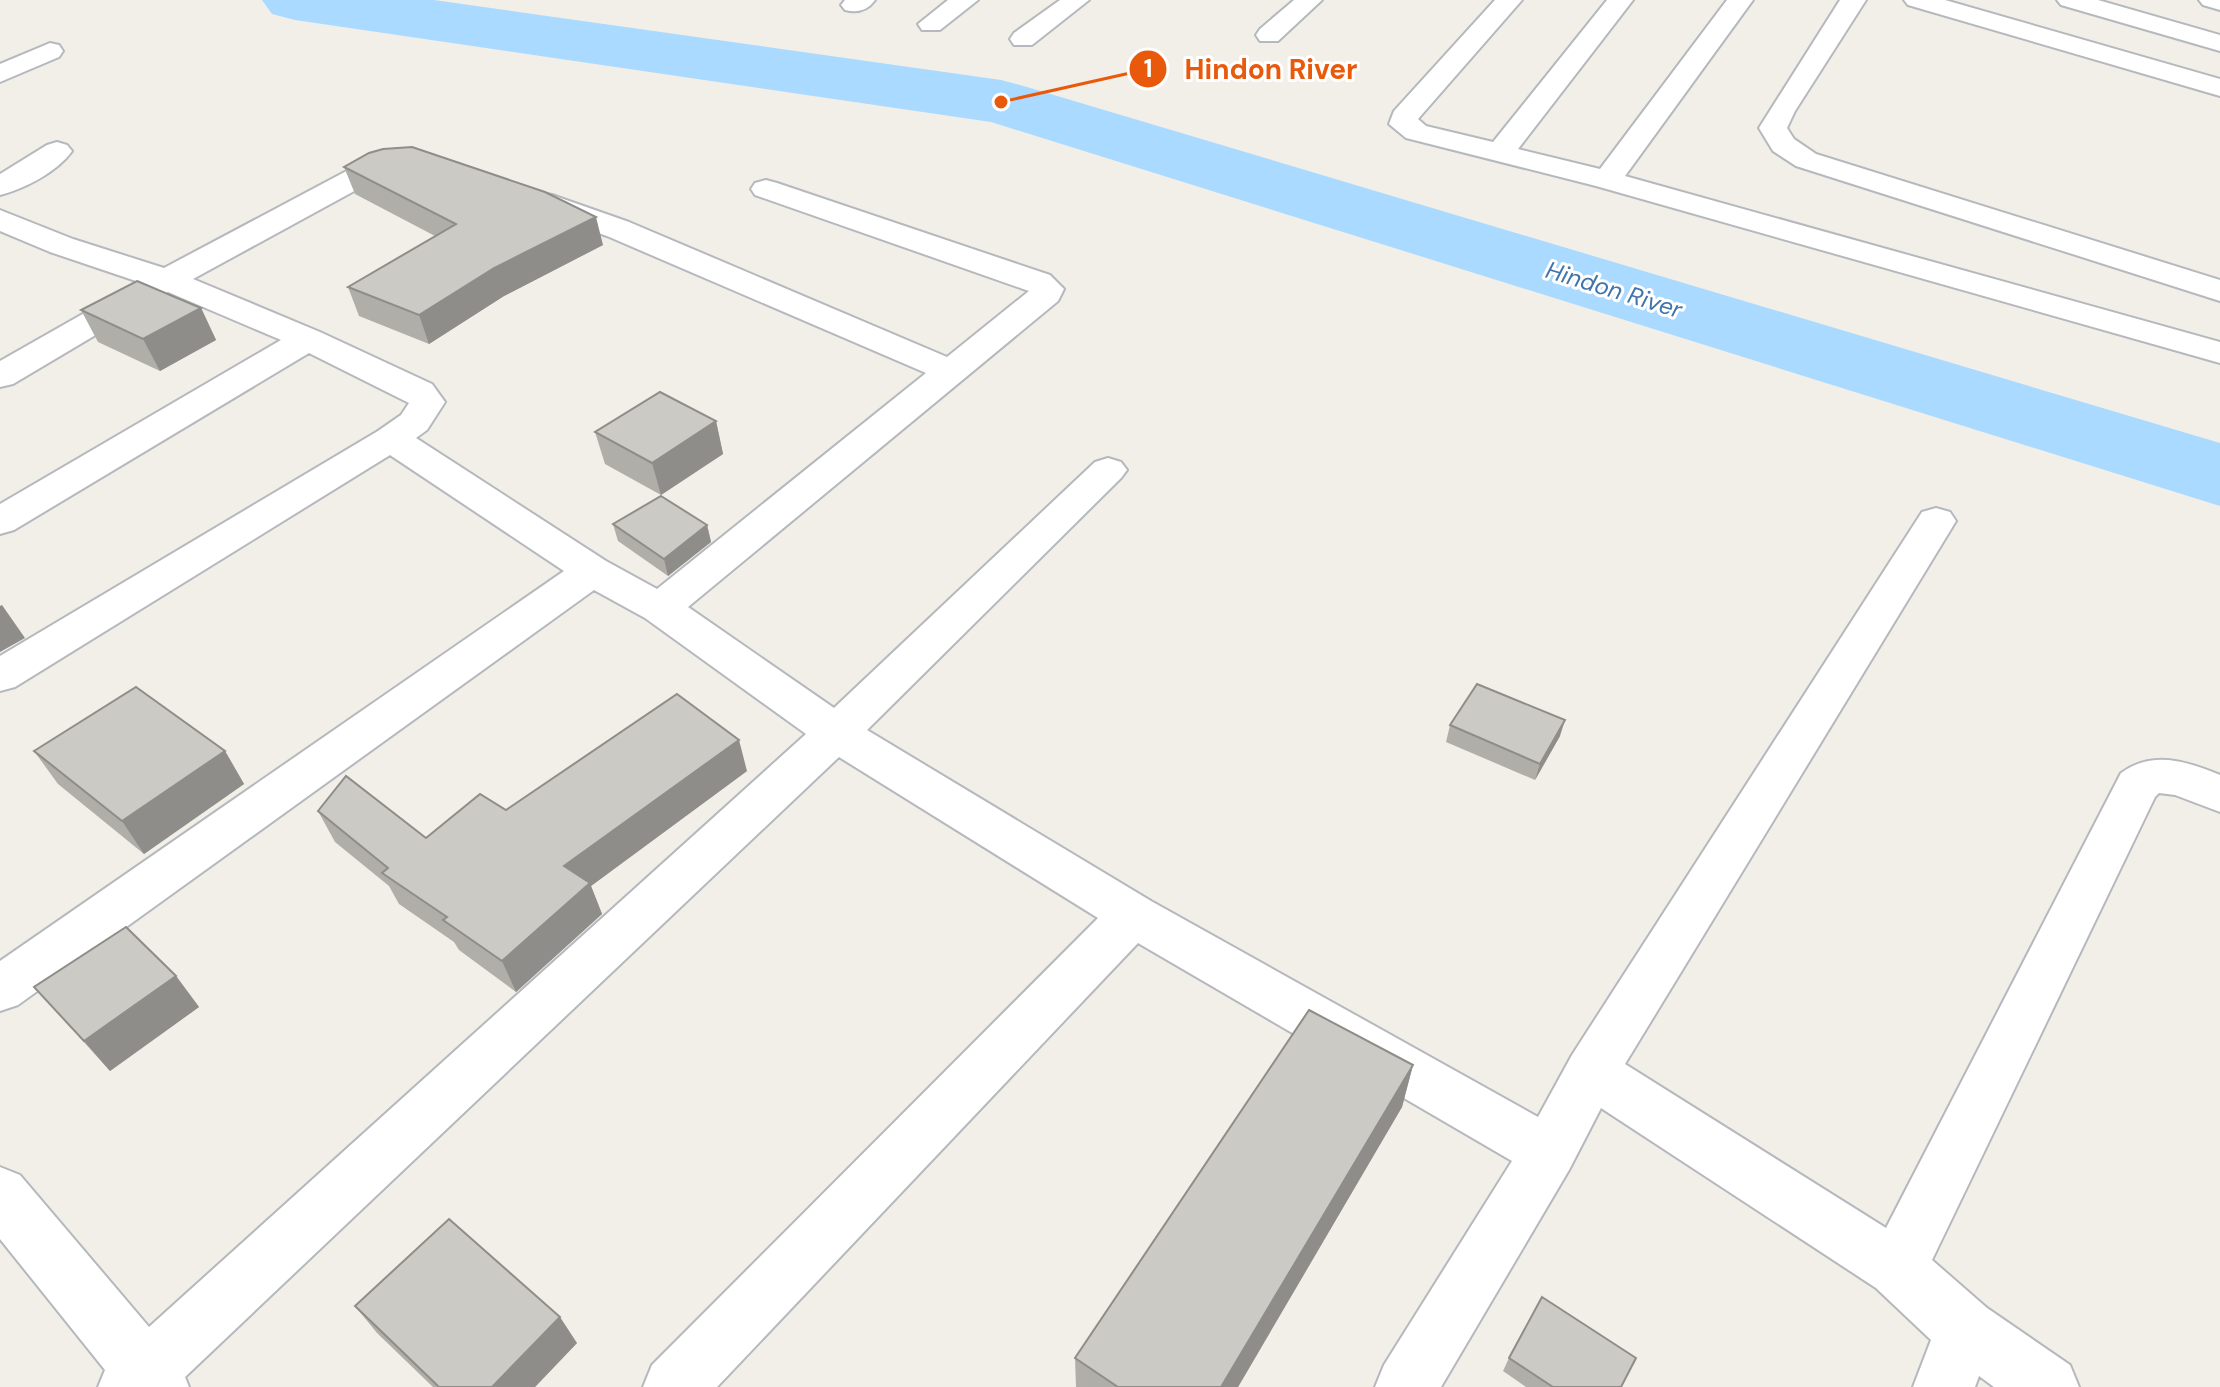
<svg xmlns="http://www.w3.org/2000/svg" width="2220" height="1387" font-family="'DM Sans',sans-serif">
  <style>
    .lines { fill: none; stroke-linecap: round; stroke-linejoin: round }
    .river { fill: #aadaff; fill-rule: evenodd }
    .street-casing { stroke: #b5b8bc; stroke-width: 4 }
    .street { fill: #fff; fill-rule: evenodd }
    .wall { fill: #afaea9 }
    .shaded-wall { fill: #8f8d8a }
    .building { fill: #cccac5; stroke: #8f8d8a; stroke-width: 2 }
    .labels { text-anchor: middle; stroke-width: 6; stroke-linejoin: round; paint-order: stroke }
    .far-water-label { font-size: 24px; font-style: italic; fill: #4174aa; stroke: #fff }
    .leader { fill: none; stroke: #e8590c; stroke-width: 3 }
    .callout-dot { fill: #e8590c; stroke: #fff; stroke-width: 3 }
    .mark-label { font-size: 24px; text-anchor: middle; font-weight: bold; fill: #fff }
    .callout-label { font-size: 28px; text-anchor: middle; font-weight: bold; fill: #e8590c; stroke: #fff; stroke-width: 6; stroke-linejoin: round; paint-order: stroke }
  </style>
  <rect width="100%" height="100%" fill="#f1efe8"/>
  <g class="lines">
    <polygon class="river" points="262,0 434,0 1001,80 1027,87 2220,443 2220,506 991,122 295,20 272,14"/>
    <defs>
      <g id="street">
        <path d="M 845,0 L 875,0 C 867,11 857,13 845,10 L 841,5 Z"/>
        <polygon points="948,0 978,0 940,30 922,30 918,24"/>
        <polygon points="1060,0 1089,0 1032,45 1014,45 1010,39 1014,33"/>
        <polygon points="1294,0 1322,0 1278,41 1260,41 1256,35 1260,29"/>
        <polygon points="1495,0 1522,0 1418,119 1426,126 1493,142 1607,0 1633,0 1518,149 1600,169 1727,0 1753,0 1625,176 2220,342 2220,363 1596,186 1406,138 1389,124 1394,111"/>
        <polygon points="1840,0 1866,0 1795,111 1787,128 1794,139 1816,154 2220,280 2220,301 1796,166 1773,151 1759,128"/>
        <polygon points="1904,0 1945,0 2220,79 2220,96 1908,5"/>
        <polygon points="2057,0 2098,0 2220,35 2220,51 2061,5"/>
        <polygon points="2199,0 2220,0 2220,10 2203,5"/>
        <polygon points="50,43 59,45 63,51 59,57 0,82 0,64"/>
        <path d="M 57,142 L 67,145 L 72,151 C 57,172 24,189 0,195 L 0,174 L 47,145 Z"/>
        <path d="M 404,152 L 414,155 L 419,161 L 414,167 L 378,178 L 193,279 L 320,332 L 432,384 L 445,402 L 427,430 L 416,438 L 606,561 L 657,589 L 926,373 L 607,236 L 530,209 L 526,202 L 530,195 L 541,193 L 552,195 L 629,222 L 947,357 L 1029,291 L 755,195 L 751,189 L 755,183 L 766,180 L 777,183 L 1050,275 L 1064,289 L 1058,301 L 688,607 L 834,708 L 1095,462 L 1108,458 L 1121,462 L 1127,470 L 1121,478 L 867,730 L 1151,901 L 1538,1117 L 1572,1055 L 1922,512 L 1936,508 L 1950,512 L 1956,521 L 1625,1064 L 1886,1228 L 2121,773 C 2153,750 2186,761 2220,775 L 2220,812 L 2175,795 L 2159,793 L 2155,797 L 1932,1260 L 1987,1308 L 2070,1365 L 2079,1387 L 1994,1387 L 1979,1376 L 1975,1387 L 1913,1387 L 1931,1340 L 1876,1288 L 1601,1108 L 1569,1170 L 1441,1387 L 1375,1387 L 1384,1365 L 1512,1161 L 1138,943 L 717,1387 L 643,1387 L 652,1365 L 1098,918 L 839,757 L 185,1377 L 189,1387 L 98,1387 L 105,1370 L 0,1239 L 0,1167 L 20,1175 L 149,1327 L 806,734 L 645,618 L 594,590 L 18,1005 L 0,1011 L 0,961 L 564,571 L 390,455 L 15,687 L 0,691 L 0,656 L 378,431 L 401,415 L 409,403 L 309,353 L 14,530 L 0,534 L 0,504 L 281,340 L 168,292 L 13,384 L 0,387 L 0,361 L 139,282 L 50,252 L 0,231 L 0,210 L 73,239 L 164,268 L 356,166 Z"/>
      </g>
    </defs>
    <use href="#street" class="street-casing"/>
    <use href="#street" class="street"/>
  </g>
  <g class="wall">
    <polygon points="344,167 603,245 504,296 429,344 359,316 348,287 435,236 355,194"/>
    <polygon points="201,308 216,340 160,371 98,342 81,310"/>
    <polygon points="716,421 723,454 661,495 605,464 595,432"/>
    <polygon points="613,524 707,525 711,542 668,576 618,541"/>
    <polygon points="1450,725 1560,736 1535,780 1446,742"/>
    <polygon points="34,751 225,751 244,784 144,854 58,784"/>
    <polygon points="747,771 591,886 602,914 516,992 459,950 454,942 399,904 389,886 335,842 318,811 426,838 506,810"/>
    <polygon points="176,976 199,1007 110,1071 34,987"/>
    <polygon points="1413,1065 1402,1107 1238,1387 1076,1387 1075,1358"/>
    <polygon points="355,1306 577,1343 535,1387 433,1387 377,1333"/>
    <polygon points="1509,1358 1621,1387 1526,1387 1503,1371"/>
  </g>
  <g class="shaded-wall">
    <polygon points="596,217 603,245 504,296 429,344 419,315 494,268"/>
    <polygon points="201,308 216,340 160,371 143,339"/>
    <polygon points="716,421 723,454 661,495 652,463"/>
    <polygon points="707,525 711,542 668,576 664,559"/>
    <polygon points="2,605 25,638 0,652 0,606"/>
    <polygon points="1565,720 1560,736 1535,780 1540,764"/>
    <polygon points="739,740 747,771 591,886 602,914 516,992 502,961 564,866"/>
    <polygon points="225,751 244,784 144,854 122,821"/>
    <polygon points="176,976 199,1007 110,1071 84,1041"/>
    <polygon points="1413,1065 1402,1107 1238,1387 1221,1387"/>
    <polygon points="560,1317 577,1343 535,1387 492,1387"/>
  </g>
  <g class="building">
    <polygon points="412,147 545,192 596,217 494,268 419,315 348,287 456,224 344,167 369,153 383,149"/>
    <polygon points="137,281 201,308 143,339 81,310"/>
    <polygon points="660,392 716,421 652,463 595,432"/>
    <polygon points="661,496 707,525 664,559 613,524"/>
    <polygon points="1477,684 1565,720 1540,764 1450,725"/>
    <polygon points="136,687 225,751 122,821 34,751"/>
    <polygon points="677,694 739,740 564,866 590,883 502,961 443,920 447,917 382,873 388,868 318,811 346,776 426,838 480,794 506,810"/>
    <polygon points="126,927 176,976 84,1041 34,987"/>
    <polygon points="1309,1010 1413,1065 1221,1387 1118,1387 1075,1358"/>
    <polygon points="449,1219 560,1317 492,1387 439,1387 355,1306"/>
    <polygon points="1542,1297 1636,1358 1621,1387 1553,1387 1509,1358"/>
  </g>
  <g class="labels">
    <g class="far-water-label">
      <text transform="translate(1614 290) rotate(17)" y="8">Hindon River</text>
    </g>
  </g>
  <path class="leader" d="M1001 102L1148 69"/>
  <g class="callout-dot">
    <circle cx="1001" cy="102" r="8"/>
    <circle cx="1148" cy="69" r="20"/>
  </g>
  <g class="mark-label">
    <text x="1148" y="77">1</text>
  </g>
  <g class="callout-label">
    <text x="1271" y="79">Hindon River</text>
  </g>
</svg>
